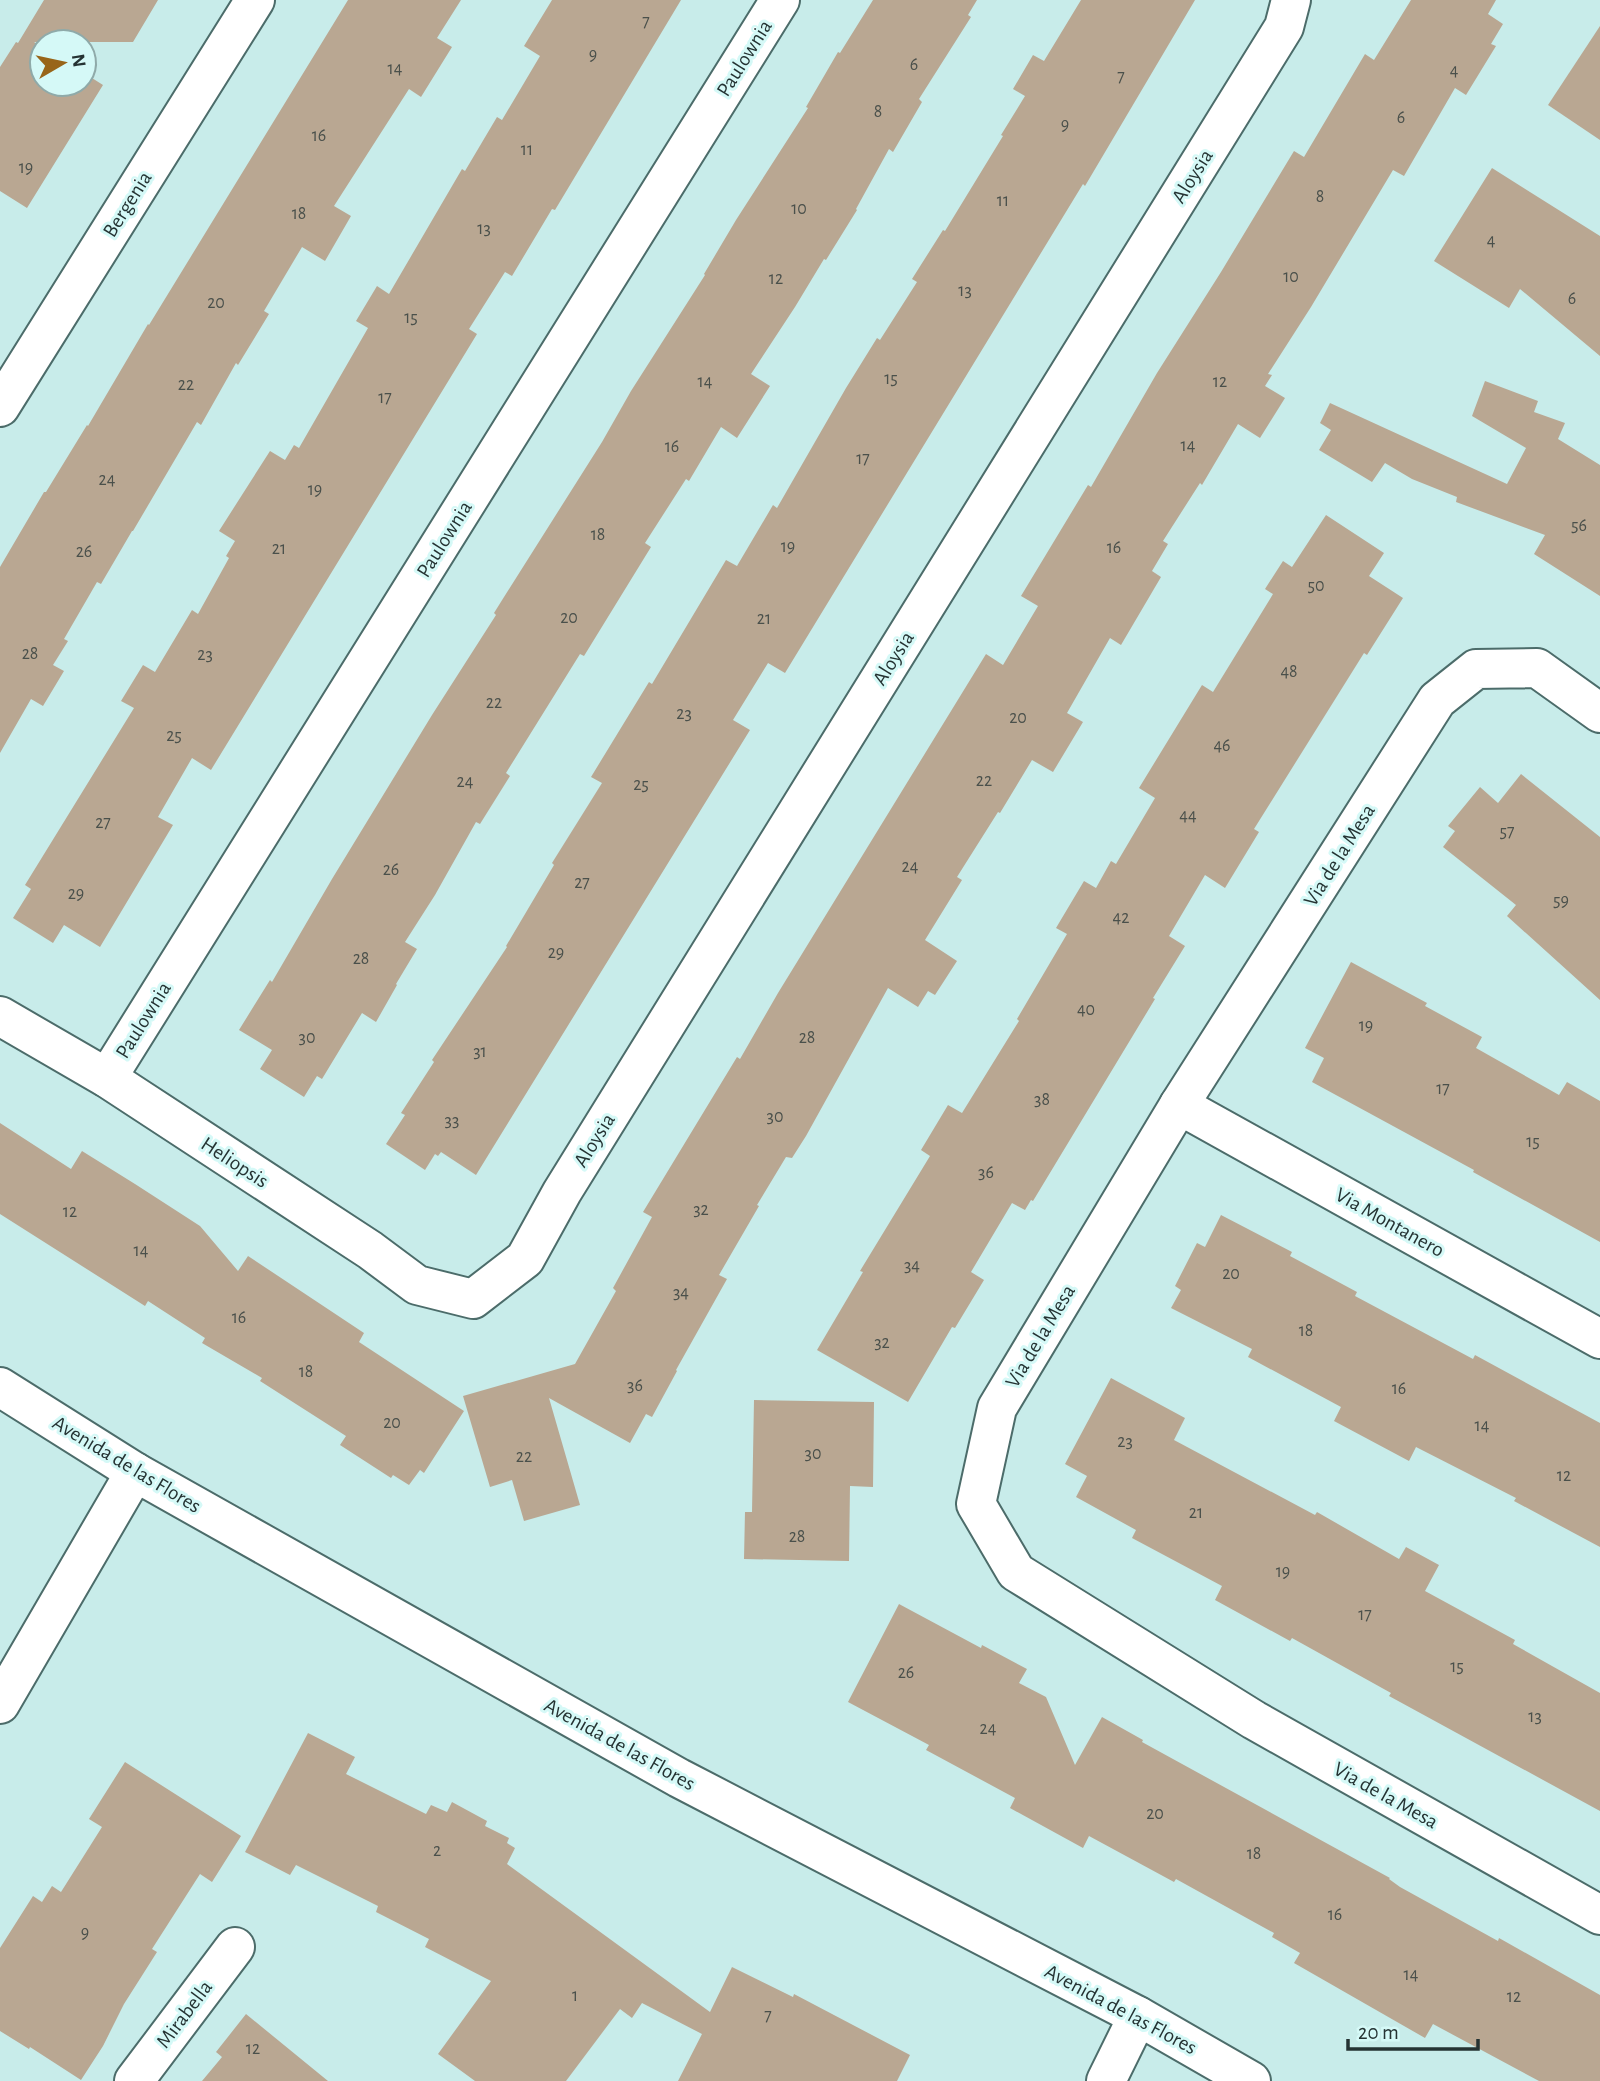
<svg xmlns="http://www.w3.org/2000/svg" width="1600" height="2081" font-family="'Alegreya Sans',sans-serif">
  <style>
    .building { fill: #b9a792 }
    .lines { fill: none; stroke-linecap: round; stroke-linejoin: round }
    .minor-casing { stroke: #4c6c6a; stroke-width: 42 }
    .major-casing { stroke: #4c6c6a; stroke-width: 42 }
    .minor { stroke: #fff; stroke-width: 38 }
    .major { stroke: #fff; stroke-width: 38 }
    .labels { text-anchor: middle; stroke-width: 6; stroke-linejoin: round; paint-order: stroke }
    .number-label { font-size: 18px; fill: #4a504b }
    .street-label { font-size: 21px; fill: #253333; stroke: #d5f9f7 }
  </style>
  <rect width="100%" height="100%" fill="#c8ecea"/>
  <g class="building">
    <polygon points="44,0 158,0 133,42 34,42 42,47 42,84 84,84 84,73 103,85 27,208 0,191 0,67 16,42 18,43"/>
    <polygon points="348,0 461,0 437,38 452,47 421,97 409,89 334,206 351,216 325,261 302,247 264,311 269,314 238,365 236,363 201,425 197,422 133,531 132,531 101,584 97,582 64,639 68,641 53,665 64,671 43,706 31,699 0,753 0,567 44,492 46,492 87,425 88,426 148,324 149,325"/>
    <polygon points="552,0 681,0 555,210 552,209 512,276 505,272 469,329 477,334 211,770 192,758 158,817 173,825 100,947 64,925 53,943 13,918 31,889 25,885 134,708 121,701 143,665 155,672 192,610 198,614 229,558 226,556 235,541 219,531 270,451 285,460 294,445 299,448 368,328 356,321 377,286 389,294 462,169 465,171 497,117 502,120 540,56 524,46"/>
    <polygon points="873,0 977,0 968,15 971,17 919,99 922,102 893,152 889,149 856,209 857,210 826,260 824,259 795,307 751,374 770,386 737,438 721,427 689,481 686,479 645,543 651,547 584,656 580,654 506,773 510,776 480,824 476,822 435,895 405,942 417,949 396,984 397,985 376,1022 362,1013 322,1079 317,1076 304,1097 260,1069 272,1050 239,1030 270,980 272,982 332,879 432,715 496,615 494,613 504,597 602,442 631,391 705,275 704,274 736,220 808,108 806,107 838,52 840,53"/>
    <polygon points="1081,0 1195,0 1085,186 1083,184 785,673 768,663 733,720 750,730 476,1175 441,1152 438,1156 435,1154 425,1170 386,1144 405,1115 401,1113 434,1062 432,1060 507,947 506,946 554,865 552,863 602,783 591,777 649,682 652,684 726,560 737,566 773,505 777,508 846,388 877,338 880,340 917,282 912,279 943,230 945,231 1003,136 1001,135 1025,96 1013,89 1033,55 1044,61"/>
    <polygon points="1411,0 1496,0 1488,14 1503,24 1491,44 1496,46 1466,95 1455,88 1404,176 1393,170 1311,307 1268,374 1272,375 1265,386 1285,398 1260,438 1238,424 1202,485 1200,483 1163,541 1168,544 1152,571 1161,577 1121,645 1110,638 1067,713 1083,722 1053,772 1032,760 1000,813 998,812 957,877 962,880 925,940 957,961 935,995 928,991 918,1007 888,988 806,1136 792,1158 786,1157 757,1205 759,1206 719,1275 727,1279 676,1370 677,1371 652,1417 646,1414 630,1443 549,1398 580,1505 524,1521 512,1480 490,1487 463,1396 575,1364 616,1291 613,1288 652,1217 643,1212 737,1057 740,1059 778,993 986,654 1003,665 1038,606 1021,596 1088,485 1091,487 1157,373 1221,272 1294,151 1304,157 1365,54 1374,60"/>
    <polygon points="1600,26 1600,140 1548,105"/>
    <polygon points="1492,168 1600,236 1600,356 1520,289 1509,308 1434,261"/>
    <polygon points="1485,381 1538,401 1534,412 1565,423 1558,439 1600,465 1600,596 1534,554 1545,535 1456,502 1457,497 1412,479 1385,463 1372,482 1319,450 1331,430 1320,423 1330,403 1507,484 1526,448 1472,416"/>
    <polygon points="1326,515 1384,553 1369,576 1403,598 1367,655 1364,653 1254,829 1259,832 1225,888 1205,875 1169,936 1185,946 1153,998 1155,999 1033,1201 1031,1200 1025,1210 1012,1203 971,1272 984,1280 955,1328 952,1327 908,1402 817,1350 863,1272 860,1271 930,1156 921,1150 948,1105 962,1113 1019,1021 1017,1019 1067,934 1056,928 1084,881 1096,888 1111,861 1116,864 1155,798 1139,788 1202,685 1213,692 1273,594 1265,589 1283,561 1292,567"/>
    <polygon points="1521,774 1600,837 1600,1000 1507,916 1516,905 1443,847 1455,831 1448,826 1480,787 1498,803"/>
    <polygon points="1351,962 1427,1003 1425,1006 1482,1037 1476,1048 1559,1095 1567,1082 1600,1101 1600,1242 1473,1172 1474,1170 1312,1082 1324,1058 1305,1048"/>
    <polygon points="0,1123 71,1169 82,1151 135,1184 200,1226 238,1271 248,1256 364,1333 359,1342 464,1411 424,1473 420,1470 409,1485 393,1475 391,1478 340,1445 346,1436 260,1381 262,1378 202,1343 205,1338 148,1301 145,1306 0,1214"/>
    <polygon points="1221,1215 1292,1252 1290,1256 1357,1292 1355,1296 1473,1359 1475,1355 1600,1423 1600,1547 1514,1501 1516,1498 1416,1447 1409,1461 1334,1421 1341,1407 1248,1357 1252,1349 1171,1308 1181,1290 1175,1286 1197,1243 1205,1247"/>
    <polygon points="1111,1378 1185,1418 1174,1440 1315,1515 1317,1512 1399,1559 1406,1547 1439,1565 1425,1591 1515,1640 1513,1644 1600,1693 1600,1811 1389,1696 1391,1693 1292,1638 1290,1641 1215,1600 1222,1586 1132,1538 1136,1530 1076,1497 1087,1476 1065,1464"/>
    <polygon points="754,1400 874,1402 873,1487 850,1486 849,1561 744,1559 745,1512 752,1512"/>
    <polygon points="899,1604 981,1648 982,1645 1027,1669 1019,1683 1046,1697 1075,1765 1102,1717 1143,1740 1142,1742 1390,1878 1389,1879 1400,1887 1498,1941 1499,1938 1600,1995 1600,2081 1539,2081 1433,2024 1425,2038 1294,1963 1300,1953 1272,1937 1274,1933 1176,1879 1174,1882 1089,1836 1083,1848 1010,1808 1015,1798 926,1750 929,1745 848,1702"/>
    <polygon points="308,1733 355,1757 346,1774 426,1814 431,1805 447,1812 452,1802 487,1821 485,1826 509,1838 507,1843 515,1848 507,1864 710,2012 732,1967 793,1997 794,1994 910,2055 897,2081 678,2081 702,2034 642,2003 632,2018 620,2009 566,2081 475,2081 438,2054 491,1981 425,1947 429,1939 376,1912 378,1906 296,1865 290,1875 245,1852"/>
    <polygon points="125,1762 241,1836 212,1882 200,1874 152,1949 157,1952 124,2004 103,2046 81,2080 30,2047 29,2049 0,2031 0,1948 33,1896 42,1902 52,1886 61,1892 102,1827 89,1819"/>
    <polygon points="246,2014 328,2081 202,2081 222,2057 216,2052"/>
  </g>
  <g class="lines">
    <defs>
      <g id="minor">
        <polyline points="0,407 255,0"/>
        <polyline points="1600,713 1537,668 1476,669 1437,700 1179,1105 997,1408 976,1504 1016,1572 1254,1720 1600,1915"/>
        <polyline points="0,1016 107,1078 370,1250 417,1285 473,1299 525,1259 562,1192 1284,27 1291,0"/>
        <polyline points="107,1078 780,0"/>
        <polyline points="1179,1105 1600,1339"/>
        <polyline points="0,1704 135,1472"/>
        <polyline points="134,2081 235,1947"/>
        <polyline points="1106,2081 1138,2016"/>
      </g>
      <polyline id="major" points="0,1387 135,1472 679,1778 1138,2016 1251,2081"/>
    </defs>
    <use href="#minor" class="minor-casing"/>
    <use href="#major" class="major-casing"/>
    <use href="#minor" class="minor"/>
    <use href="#major" class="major"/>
  </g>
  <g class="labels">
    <g class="number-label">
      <text x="646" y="27">7</text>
      <text x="593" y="60">9</text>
      <text x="914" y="70">6</text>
      <text x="395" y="74">14</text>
      <text x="1454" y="76">4</text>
      <text x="1121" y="82">7</text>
      <text x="878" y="117">8</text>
      <text x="1401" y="123">6</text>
      <text x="1065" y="130">9</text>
      <text x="319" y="141">16</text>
      <text x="527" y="155">11</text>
      <text x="26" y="173">19</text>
      <text x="1320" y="202">8</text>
      <text x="1003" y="206">11</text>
      <text x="799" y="214">10</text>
      <text x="299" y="219">18</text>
      <text x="484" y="234">13</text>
      <text x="1491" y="246">4</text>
      <text x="1291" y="282">10</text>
      <text x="776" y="284">12</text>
      <text x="965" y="296">13</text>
      <text x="1572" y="304">6</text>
      <text x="216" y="308">20</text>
      <text x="411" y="323">15</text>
      <text x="891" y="384">15</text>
      <text x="705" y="387">14</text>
      <text x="1220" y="387">12</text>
      <text x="186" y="390">22</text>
      <text x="385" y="403">17</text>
      <text x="1188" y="451">14</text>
      <text x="672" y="452">16</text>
      <text x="863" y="464">17</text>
      <text x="107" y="485">24</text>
      <text x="315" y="495">19</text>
      <text x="1579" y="531">56</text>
      <text x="598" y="540">18</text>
      <text x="788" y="552">19</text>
      <text x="1114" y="553">16</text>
      <text x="279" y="554">21</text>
      <text x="84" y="557">26</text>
      <text x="1316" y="591">50</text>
      <text x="569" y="623">20</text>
      <text x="764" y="624">21</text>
      <text x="30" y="659">28</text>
      <text x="205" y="660">23</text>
      <text x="1289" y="677">48</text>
      <text x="494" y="708">22</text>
      <text x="684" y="719">23</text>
      <text x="1018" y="723">20</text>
      <text x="174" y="741">25</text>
      <text x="1222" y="751">46</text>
      <text x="984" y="786">22</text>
      <text x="465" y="787">24</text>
      <text x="641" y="790">25</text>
      <text x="1188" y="821">44</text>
      <text x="103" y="828">27</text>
      <text x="1507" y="837">57</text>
      <text x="910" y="872">24</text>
      <text x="391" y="875">26</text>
      <text x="582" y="888">27</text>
      <text x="76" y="899">29</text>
      <text x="1561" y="906">59</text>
      <text x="1121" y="923">42</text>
      <text x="556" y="958">29</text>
      <text x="361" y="964">28</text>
      <text x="1086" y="1015">40</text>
      <text x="1366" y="1031">19</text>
      <text x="307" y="1043">30</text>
      <text x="807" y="1043">28</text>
      <text x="480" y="1057">31</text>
      <text x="1443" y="1094">17</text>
      <text x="1042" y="1105">38</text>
      <text x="775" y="1122">30</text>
      <text x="452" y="1126">33</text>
      <text x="1533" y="1147">15</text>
      <text x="986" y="1178">36</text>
      <text x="701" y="1215">32</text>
      <text x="70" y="1217">12</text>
      <text x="141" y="1256">14</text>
      <text x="912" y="1271">34</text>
      <text x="1231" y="1279">20</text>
      <text x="681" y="1298">34</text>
      <text x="239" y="1323">16</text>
      <text x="1306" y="1336">18</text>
      <text x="882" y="1348">32</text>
      <text x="306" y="1377">18</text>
      <text x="635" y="1391">36</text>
      <text x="1399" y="1394">16</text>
      <text x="392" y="1428">20</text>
      <text x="1482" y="1431">14</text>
      <text x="1125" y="1447">23</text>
      <text x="813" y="1459">30</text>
      <text x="524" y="1462">22</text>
      <text x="1564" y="1481">12</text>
      <text x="1196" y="1518">21</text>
      <text x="797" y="1542">28</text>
      <text x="1283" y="1577">19</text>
      <text x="1365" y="1620">17</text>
      <text x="1457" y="1672">15</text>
      <text x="906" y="1678">26</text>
      <text x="1535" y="1722">13</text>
      <text x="988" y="1734">24</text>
      <text x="1155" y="1819">20</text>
      <text x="437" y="1856">2</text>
      <text x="1254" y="1859">18</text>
      <text x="1335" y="1920">16</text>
      <text x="85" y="1938">9</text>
      <text x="1411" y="1980">14</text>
      <text x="575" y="2001">1</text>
      <text x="1514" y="2002">12</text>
      <text x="768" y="2021">7</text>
      <text x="253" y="2054">12</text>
    </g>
    <g class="street-label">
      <text transform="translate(744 58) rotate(-58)" y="7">Paulownia</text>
      <text transform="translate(1192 176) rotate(-58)" y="7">Aloysia</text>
      <text transform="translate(127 204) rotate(-58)" y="7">Bergenia</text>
      <text transform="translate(444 539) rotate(-58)" y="7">Paulownia</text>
      <text transform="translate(893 658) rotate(-58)" y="7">Aloysia</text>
      <text transform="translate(1339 855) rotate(-58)" y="7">Via de la Mesa</text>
      <text transform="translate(143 1020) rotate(-58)" y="7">Paulownia</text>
      <text transform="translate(594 1140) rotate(-58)" y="7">Aloysia</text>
      <text transform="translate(235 1162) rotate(33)" y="7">Heliopsis</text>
      <text transform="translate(1390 1222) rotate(29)" y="7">Via Montanero</text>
      <text transform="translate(1040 1336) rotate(-59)" y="7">Via de la Mesa</text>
      <text transform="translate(127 1464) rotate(31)" y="7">Avenida de las Flores</text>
      <text transform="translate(620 1744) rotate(29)" y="7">Avenida de las Flores</text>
      <text transform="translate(1386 1795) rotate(29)" y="7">Via de la Mesa</text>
      <text transform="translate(1121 2009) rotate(28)" y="7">Avenida de las Flores</text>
      <text transform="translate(184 2014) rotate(-53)" y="7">Mirabella</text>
    </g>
  </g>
  <g transform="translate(63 63) rotate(81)"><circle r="33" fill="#d5f9f7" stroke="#8faaa9" stroke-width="2"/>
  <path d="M0-5L12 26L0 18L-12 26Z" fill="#986519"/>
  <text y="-10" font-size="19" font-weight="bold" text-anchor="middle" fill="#253333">N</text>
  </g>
  <path d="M1348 2039v10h130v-10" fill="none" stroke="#253333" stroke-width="3.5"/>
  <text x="1358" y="2039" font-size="21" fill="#253333" stroke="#d5f9f7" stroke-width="5" paint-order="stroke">20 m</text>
</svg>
